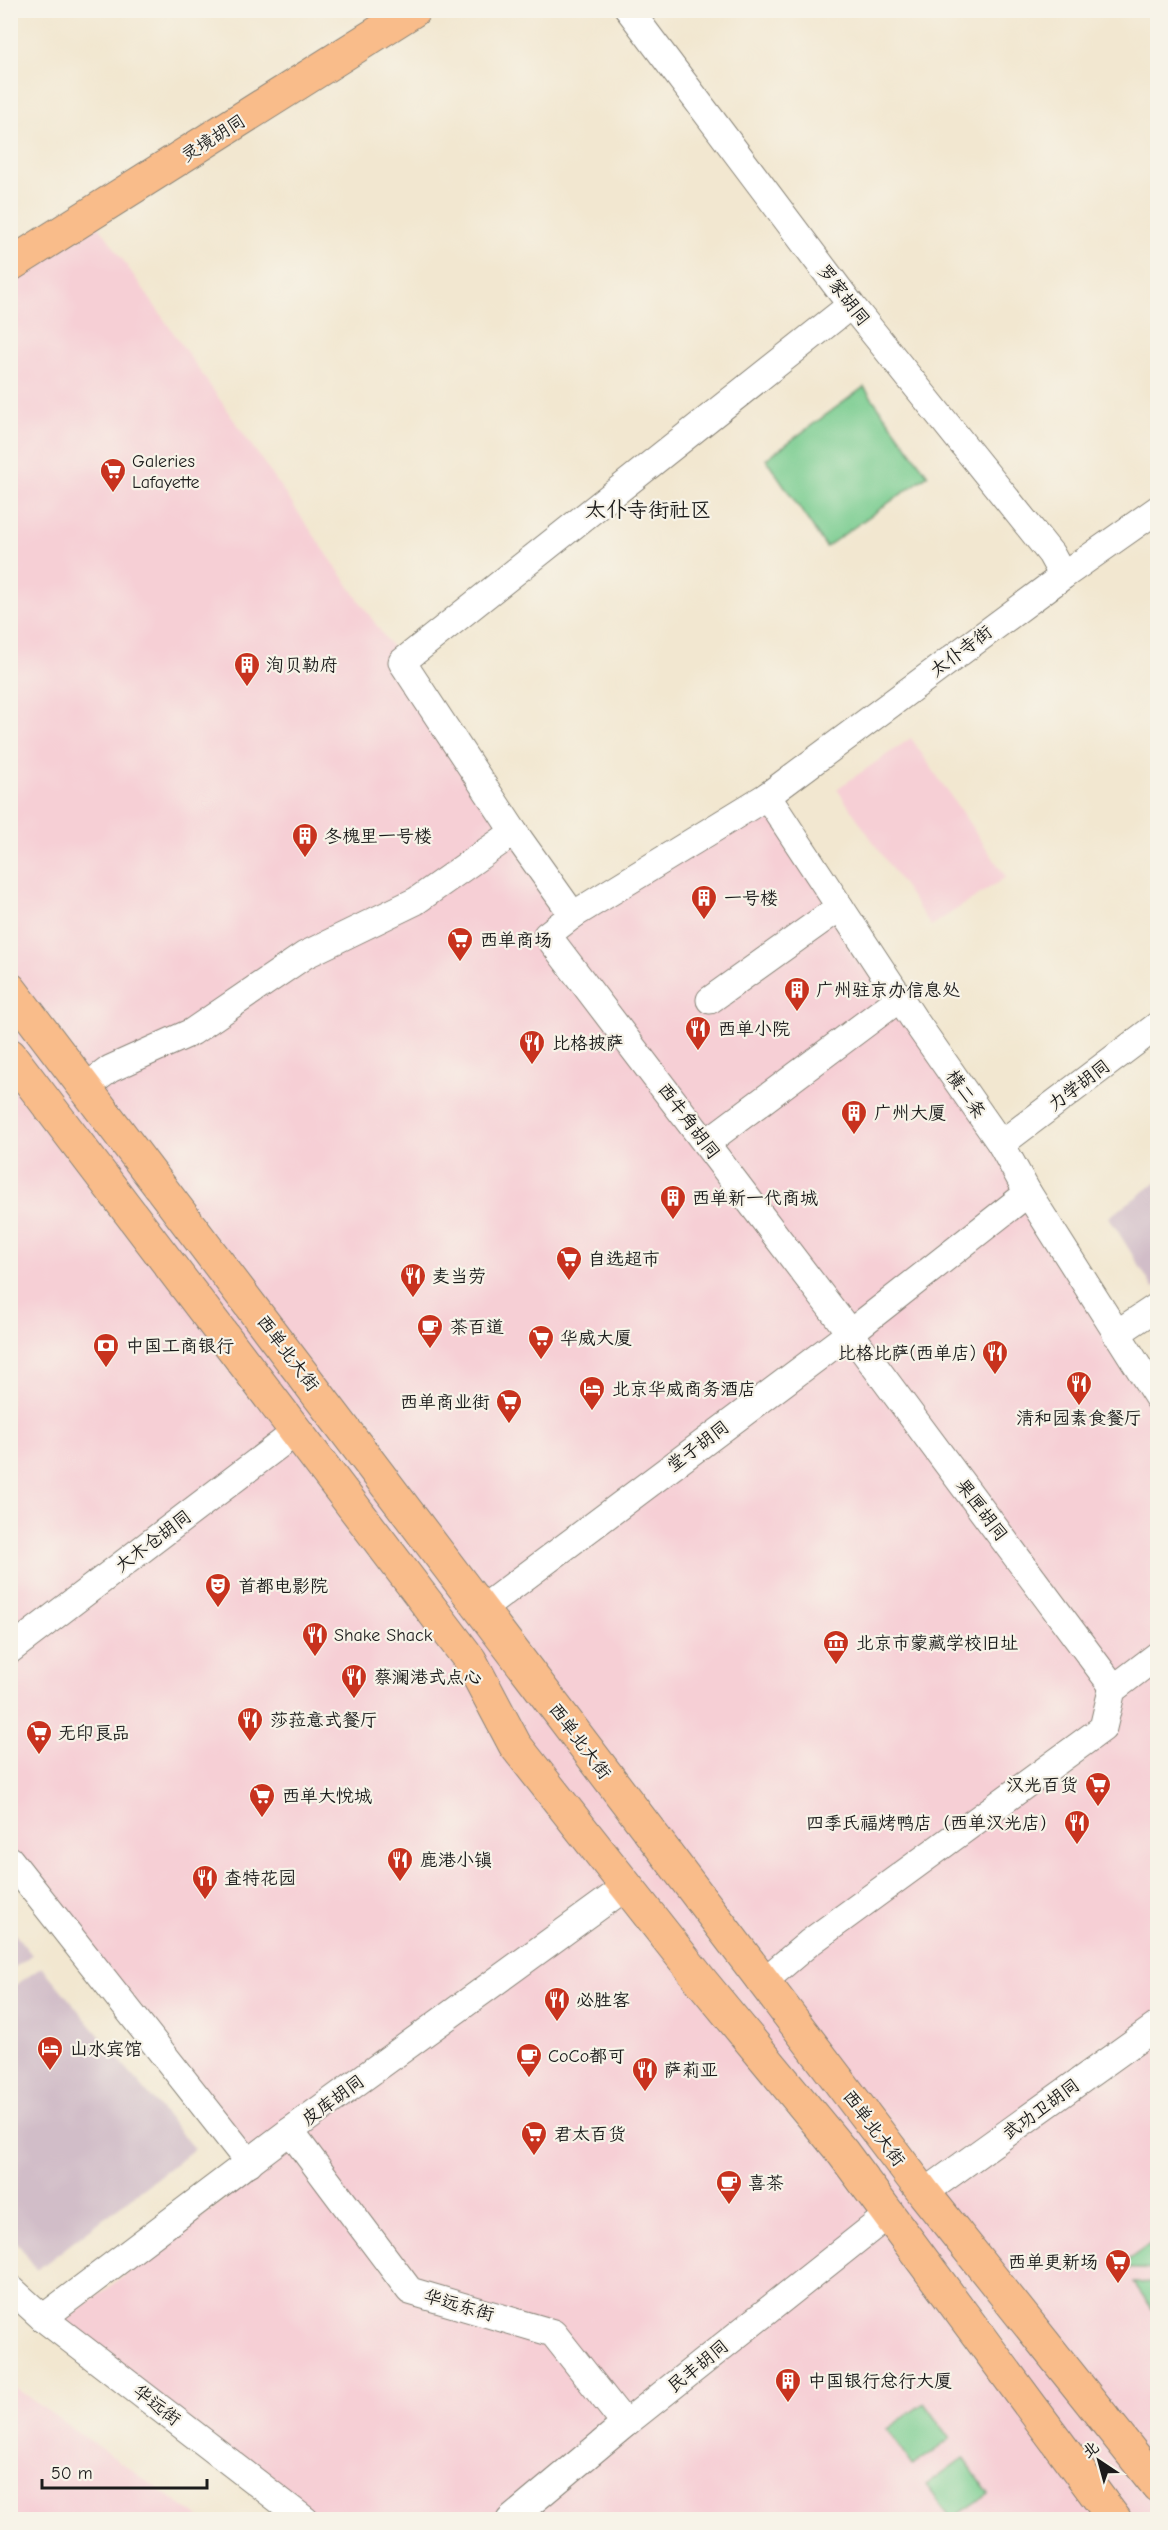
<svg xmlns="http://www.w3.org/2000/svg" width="1168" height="2530" font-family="'Comic Neue','LXGW WenKai TC',sans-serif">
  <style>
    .built { fill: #f6cfd5 }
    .industrial { fill: #d1bdc8 }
    .green { fill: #78cc8f; stroke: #4a7456; stroke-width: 1.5 }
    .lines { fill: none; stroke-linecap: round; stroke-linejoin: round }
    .minor-casing { stroke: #878276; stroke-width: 29 }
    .major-casing { stroke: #878276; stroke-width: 35 }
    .minor { stroke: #fff; stroke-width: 27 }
    .major { stroke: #f9bc8a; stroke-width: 33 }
    .labels { text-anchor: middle; stroke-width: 4.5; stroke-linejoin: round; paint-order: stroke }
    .street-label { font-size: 18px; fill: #1c1c1c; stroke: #f7f3e8 }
    .poi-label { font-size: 18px; fill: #1c1c1c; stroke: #f7f3e8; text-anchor: start }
    .quarter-label { font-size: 21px; fill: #1c1c1c; stroke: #f7f3e8 }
  </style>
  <rect width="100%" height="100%" fill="#f7f3e8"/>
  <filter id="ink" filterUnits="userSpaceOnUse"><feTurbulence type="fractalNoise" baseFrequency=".0167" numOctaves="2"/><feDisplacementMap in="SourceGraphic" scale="12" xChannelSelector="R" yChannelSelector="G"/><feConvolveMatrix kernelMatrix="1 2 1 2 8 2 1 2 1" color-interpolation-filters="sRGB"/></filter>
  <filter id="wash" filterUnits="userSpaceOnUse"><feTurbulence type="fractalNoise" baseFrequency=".008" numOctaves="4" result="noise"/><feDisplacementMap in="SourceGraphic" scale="24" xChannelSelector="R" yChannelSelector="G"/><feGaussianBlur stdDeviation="1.35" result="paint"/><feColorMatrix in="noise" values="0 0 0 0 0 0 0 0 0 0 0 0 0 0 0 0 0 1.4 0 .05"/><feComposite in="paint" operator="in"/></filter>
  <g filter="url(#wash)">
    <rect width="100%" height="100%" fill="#f2e7d0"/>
    <g class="built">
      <polygon points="91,214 402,662 580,910 773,805 1157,1397 1157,2519 305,2519 55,2328 258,2174 11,1850 10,267"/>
      <polygon points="911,738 1006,877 931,926 837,789"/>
      <polygon points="10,2385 11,2385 201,2519 11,2519"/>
    </g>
    <g class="industrial">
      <polygon points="1157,1182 1158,1285 1153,1288 1109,1217"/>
      <polygon points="10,1928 32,1955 11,1970 10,1970"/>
      <polygon points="42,1967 194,2149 37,2270 11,2234 10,1989"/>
    </g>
    <g class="green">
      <polygon points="864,387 928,475 826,547 766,459"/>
      <polygon points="1157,2239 1157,2270 1117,2268"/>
      <polygon points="1157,2282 1158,2282 1157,2316 1134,2283"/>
      <polygon points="924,2403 950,2439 913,2466 887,2429"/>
      <polygon points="963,2458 989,2494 952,2519 926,2485"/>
    </g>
  </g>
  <g filter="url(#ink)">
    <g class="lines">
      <defs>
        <g id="minor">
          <polyline points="629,10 851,305 1051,554 1063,576"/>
          <polyline points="851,305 402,662 514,832 573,915 767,796 1063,576 1158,509"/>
          <polyline points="767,796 913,1018 1001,1144 1028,1193 1158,1398"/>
          <polyline points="573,915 547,935 850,1333 1114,1688"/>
          <polyline points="710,1000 840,907"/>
          <polyline points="86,1087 110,1069 192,1032 305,955 416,901 514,832"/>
          <polyline points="710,1140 900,998"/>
          <polyline points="1001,1144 1158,1025"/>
          <polyline points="1116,1334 1158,1306"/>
          <polyline points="481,1610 850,1333 1028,1193"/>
          <polyline points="10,1650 296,1432"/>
          <polyline points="10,1860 249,2163"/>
          <polyline points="763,1982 809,1943 1103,1728 1112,1690 1158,1655"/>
          <polyline points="290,2131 410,2291 553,2333 625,2424"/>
          <polyline points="924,2193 1158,2025"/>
          <polyline points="10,2288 43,2318 305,2520"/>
          <polyline points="43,2318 290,2131 627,1886"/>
          <polyline points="510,2520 625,2424 888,2215"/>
        </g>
        <g id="major">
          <polyline points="10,265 414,10"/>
          <polyline points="10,989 924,2193 1158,2486"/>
          <polyline points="10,1055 470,1660 515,1745 702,1982 843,2153 1115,2520"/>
        </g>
      </defs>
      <use href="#minor" class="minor-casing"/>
      <use href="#major" class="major-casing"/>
      <use href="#minor" class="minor"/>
      <use href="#major" class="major"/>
    </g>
  </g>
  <defs>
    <symbol id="supermarket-pin" viewBox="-11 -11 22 30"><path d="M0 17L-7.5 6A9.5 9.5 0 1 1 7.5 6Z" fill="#c8321e" stroke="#f7f3e8"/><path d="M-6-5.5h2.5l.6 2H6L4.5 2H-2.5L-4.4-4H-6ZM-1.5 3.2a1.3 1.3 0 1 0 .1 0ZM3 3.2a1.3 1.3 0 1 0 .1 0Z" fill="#fff"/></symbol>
    <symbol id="building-pin" viewBox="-11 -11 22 30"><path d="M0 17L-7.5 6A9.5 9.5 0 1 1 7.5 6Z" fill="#c8321e" stroke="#f7f3e8"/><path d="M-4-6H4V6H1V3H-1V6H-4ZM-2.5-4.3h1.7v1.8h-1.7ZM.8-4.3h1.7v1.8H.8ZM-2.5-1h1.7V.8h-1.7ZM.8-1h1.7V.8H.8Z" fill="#fff"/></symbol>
    <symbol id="restaurant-pin" viewBox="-11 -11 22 30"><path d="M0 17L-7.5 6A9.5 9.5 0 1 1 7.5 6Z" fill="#c8321e" stroke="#f7f3e8"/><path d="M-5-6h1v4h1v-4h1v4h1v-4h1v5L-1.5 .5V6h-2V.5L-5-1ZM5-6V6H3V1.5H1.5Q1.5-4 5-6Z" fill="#fff"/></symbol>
    <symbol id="cafe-pin" viewBox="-11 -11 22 30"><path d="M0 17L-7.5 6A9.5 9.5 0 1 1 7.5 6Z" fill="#c8321e" stroke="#f7f3e8"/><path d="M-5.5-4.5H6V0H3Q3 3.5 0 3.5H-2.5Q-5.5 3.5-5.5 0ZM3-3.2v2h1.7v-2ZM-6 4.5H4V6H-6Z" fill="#fff"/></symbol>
    <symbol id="bank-pin" viewBox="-11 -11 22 30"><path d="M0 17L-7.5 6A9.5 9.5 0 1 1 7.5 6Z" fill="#c8321e" stroke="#f7f3e8"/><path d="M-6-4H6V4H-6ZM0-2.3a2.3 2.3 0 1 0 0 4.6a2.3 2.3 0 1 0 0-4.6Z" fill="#fff"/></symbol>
    <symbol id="hotel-pin" viewBox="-11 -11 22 30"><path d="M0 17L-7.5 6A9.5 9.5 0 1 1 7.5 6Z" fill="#c8321e" stroke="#f7f3e8"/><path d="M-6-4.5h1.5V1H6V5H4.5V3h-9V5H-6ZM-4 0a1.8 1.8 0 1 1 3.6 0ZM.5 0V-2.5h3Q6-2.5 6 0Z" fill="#fff"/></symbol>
    <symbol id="theatre-pin" viewBox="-11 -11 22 30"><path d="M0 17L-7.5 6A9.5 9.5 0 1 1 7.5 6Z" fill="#c8321e" stroke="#f7f3e8"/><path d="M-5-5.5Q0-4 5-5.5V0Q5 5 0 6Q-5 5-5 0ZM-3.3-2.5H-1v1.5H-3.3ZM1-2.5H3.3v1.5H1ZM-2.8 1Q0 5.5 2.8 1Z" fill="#fff"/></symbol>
    <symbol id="museum-pin" viewBox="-11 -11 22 30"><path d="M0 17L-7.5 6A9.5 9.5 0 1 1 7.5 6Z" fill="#c8321e" stroke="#f7f3e8"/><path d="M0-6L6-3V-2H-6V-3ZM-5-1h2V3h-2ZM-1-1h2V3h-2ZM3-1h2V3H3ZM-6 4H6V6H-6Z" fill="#fff"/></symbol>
  </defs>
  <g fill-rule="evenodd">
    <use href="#supermarket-pin" x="98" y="456" width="30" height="40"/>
    <use href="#building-pin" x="232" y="650" width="30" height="40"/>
    <use href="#building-pin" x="290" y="821" width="30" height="40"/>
    <use href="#building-pin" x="689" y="883" width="30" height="40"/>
    <use href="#supermarket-pin" x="445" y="925" width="30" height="40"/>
    <use href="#building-pin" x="782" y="975" width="30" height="40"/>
    <use href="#restaurant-pin" x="683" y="1014" width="30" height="40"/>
    <use href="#restaurant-pin" x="517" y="1028" width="30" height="40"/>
    <use href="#building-pin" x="839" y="1098" width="30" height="40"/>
    <use href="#building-pin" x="658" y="1183" width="30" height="40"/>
    <use href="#supermarket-pin" x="554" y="1244" width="30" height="40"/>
    <use href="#restaurant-pin" x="398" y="1261" width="30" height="40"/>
    <use href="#cafe-pin" x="415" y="1312" width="30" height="40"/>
    <use href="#supermarket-pin" x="526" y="1323" width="30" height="40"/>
    <use href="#bank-pin" x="91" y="1331" width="30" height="40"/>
    <use href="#restaurant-pin" x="980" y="1338" width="30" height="40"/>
    <use href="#restaurant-pin" x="1064" y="1369" width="30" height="40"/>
    <use href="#hotel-pin" x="577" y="1374" width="30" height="40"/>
    <use href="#supermarket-pin" x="494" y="1387" width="30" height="40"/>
    <use href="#theatre-pin" x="203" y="1571" width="30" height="40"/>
    <use href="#restaurant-pin" x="300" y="1620" width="30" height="40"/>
    <use href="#museum-pin" x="821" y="1628" width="30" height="40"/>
    <use href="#restaurant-pin" x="339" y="1662" width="30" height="40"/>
    <use href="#restaurant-pin" x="235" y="1705" width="30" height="40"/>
    <use href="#supermarket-pin" x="24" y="1718" width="30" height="40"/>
    <use href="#supermarket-pin" x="1083" y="1770" width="30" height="40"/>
    <use href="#supermarket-pin" x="247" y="1781" width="30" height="40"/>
    <use href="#restaurant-pin" x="1062" y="1808" width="30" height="40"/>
    <use href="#restaurant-pin" x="385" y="1845" width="30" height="40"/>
    <use href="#restaurant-pin" x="190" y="1863" width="30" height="40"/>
    <use href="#restaurant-pin" x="542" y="1985" width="30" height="40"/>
    <use href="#hotel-pin" x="35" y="2034" width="30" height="40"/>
    <use href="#cafe-pin" x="514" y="2041" width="30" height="40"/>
    <use href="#restaurant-pin" x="630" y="2055" width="30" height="40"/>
    <use href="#supermarket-pin" x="519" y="2119" width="30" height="40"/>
    <use href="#cafe-pin" x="714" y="2168" width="30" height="40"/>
    <use href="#supermarket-pin" x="1103" y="2247" width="30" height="40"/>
    <use href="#building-pin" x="773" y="2366" width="30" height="40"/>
  </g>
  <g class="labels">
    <g class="street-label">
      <text transform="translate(213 138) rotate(-32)" y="6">灵境胡同</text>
      <text transform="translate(844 295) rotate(52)" y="6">罗家胡同</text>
      <text transform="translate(961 651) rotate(-37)" y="6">太仆寺街</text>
      <text transform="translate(1079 1085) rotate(-37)" y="6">力学胡同</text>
      <text transform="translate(966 1094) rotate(55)" y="6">横二条</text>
      <text transform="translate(689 1121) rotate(53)" y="6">西牛角胡同</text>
      <text transform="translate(288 1353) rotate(53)" y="6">西单北大街</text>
      <text transform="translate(698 1446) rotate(-37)" y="6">堂子胡同</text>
      <text transform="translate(982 1510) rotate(53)" y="6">果匣胡同</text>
      <text transform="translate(153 1541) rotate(-37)" y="6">大木仓胡同</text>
      <text transform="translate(580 1741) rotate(53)" y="6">西单北大街</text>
      <text transform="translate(333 2100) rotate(-36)" y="6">皮库胡同</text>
      <text transform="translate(1041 2109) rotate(-36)" y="6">武功卫胡同</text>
      <text transform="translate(874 2128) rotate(53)" y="6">西单北大街</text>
      <text transform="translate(459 2305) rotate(16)" y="6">华远东街</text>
      <text transform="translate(698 2366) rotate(-39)" y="6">民丰胡同</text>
      <text transform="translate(157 2405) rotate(38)" y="6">华远街</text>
    </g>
    <g class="poi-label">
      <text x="132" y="467">Galeries<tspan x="132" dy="21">Lafayette</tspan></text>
      <text x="266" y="671">洵贝勒府</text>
      <text x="324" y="842">冬槐里一号楼</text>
      <text x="724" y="904">一号楼</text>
      <text x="480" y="946">西单商场</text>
      <text x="816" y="996">广州驻京办信息处</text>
      <text x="718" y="1035">西单小院</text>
      <text x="552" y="1049">比格披萨</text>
      <text x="874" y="1119">广州大厦</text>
      <text x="692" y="1204">西单新一代商城</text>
      <text x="588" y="1265">自选超市</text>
      <text x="432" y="1282">麦当劳</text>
      <text x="450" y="1333">茶百道</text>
      <text x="560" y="1344">华威大厦</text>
      <text x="126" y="1352">中国工商银行</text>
      <text x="976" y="1359" text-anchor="end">比格比萨(西单店)</text>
      <text x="612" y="1395">北京华威商务酒店</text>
      <text x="490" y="1408" text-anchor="end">西单商业街</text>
      <text x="1079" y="1424" text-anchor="middle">清和园素食餐厅</text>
      <text x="238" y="1592">首都电影院</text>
      <text x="334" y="1641">Shake Shack</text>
      <text x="856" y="1649">北京市蒙藏学校旧址</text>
      <text x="374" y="1683">蔡澜港式点心</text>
      <text x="270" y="1726">莎菈意式餐厅</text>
      <text x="58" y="1739">无印良品</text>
      <text x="1078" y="1791" text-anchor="end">汉光百货</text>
      <text x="282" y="1802">西单大悦城</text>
      <text x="1058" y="1829" text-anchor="end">四季氏福烤鸭店（西单汉光店）</text>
      <text x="420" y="1866">鹿港小镇</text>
      <text x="224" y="1884">查特花园</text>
      <text x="576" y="2006">必胜客</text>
      <text x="70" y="2055">山水宾馆</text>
      <text x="548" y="2062">CoCo都可</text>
      <text x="664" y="2076">萨莉亚</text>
      <text x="554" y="2140">君太百货</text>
      <text x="748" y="2189">喜茶</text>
      <text x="1098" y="2268" text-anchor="end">西单更新场</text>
      <text x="808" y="2387">中国银行总行大厦</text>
    </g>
    <g class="quarter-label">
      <text x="648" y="517">太仆寺街社区</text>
    </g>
  </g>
  <rect width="1168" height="2530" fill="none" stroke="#f7f3e8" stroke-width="36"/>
  <g transform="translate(1099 2461) rotate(324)" stroke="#f7f3e8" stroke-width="4.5" paint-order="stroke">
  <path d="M0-4.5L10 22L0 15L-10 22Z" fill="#1c1c1c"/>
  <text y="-9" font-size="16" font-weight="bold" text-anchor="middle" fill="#1c1c1c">北</text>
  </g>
  <path d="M42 2479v9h165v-9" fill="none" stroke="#1c1c1c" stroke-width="3"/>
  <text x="51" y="2479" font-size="18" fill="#1c1c1c" stroke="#f7f3e8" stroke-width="4.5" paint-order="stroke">50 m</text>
</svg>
